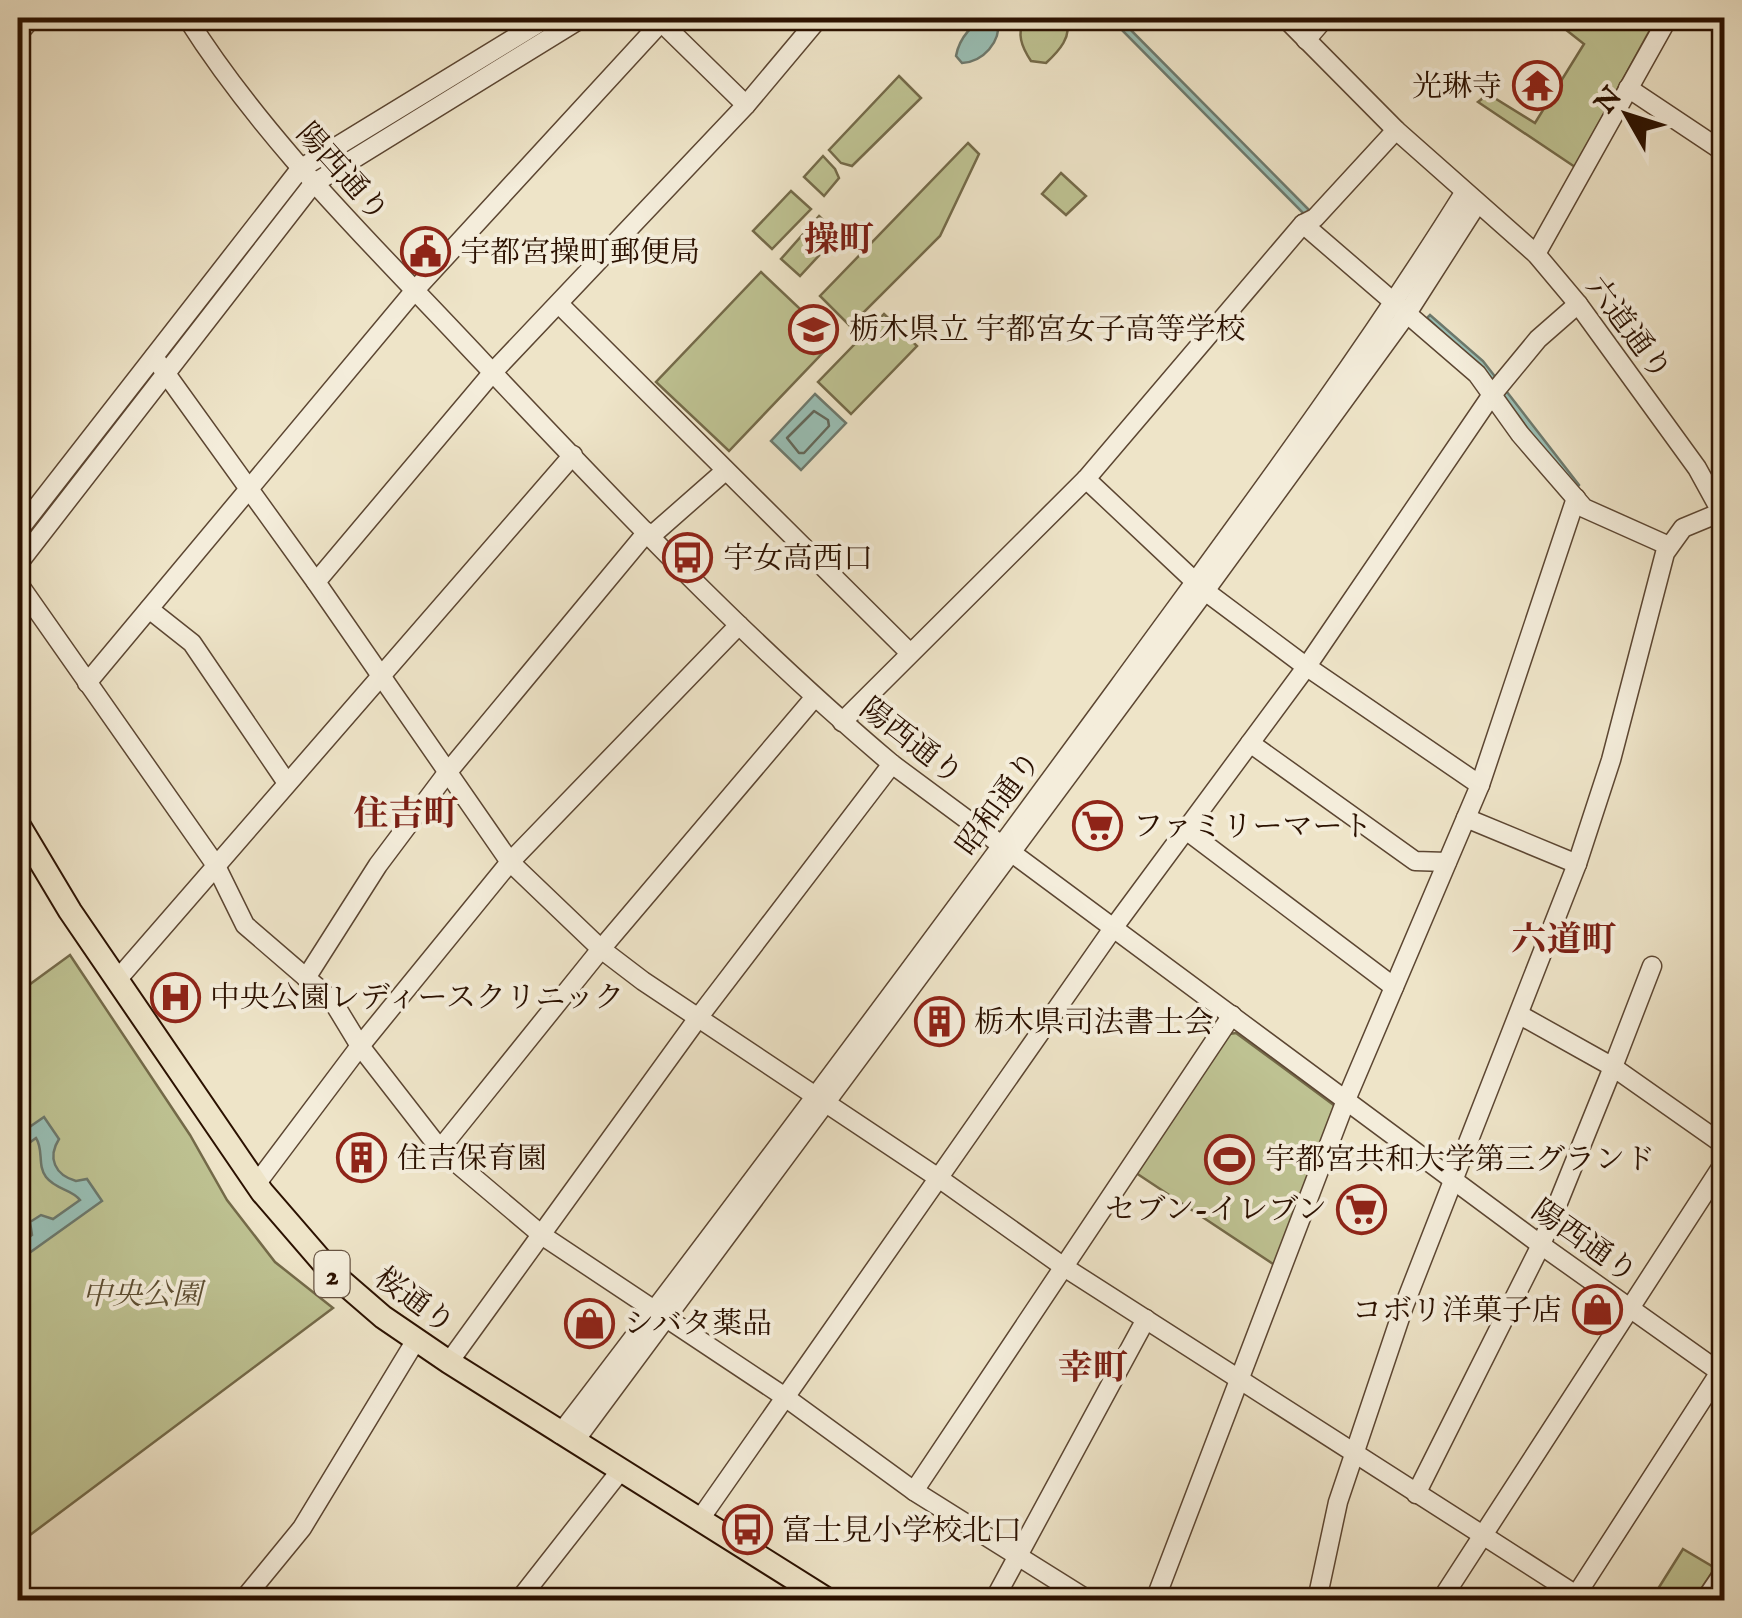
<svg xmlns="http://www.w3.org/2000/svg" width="1742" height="1618" font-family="'IM FELL English','Noto Serif JP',serif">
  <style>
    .green { fill: #bec292; stroke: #746a49; stroke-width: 2.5 }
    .water { fill: #99bfb5; stroke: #6d796d; stroke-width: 2.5 }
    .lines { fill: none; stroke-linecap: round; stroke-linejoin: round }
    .shore { stroke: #62685a; stroke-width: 2.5 }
    .minor-casing { stroke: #5c4632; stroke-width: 21 }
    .major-casing { stroke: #2b1100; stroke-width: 26 }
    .minor { stroke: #f4eddb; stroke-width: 18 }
    .major { stroke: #eee4c8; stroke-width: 22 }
    .labels { text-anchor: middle; stroke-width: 8; stroke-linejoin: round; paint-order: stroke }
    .shield { fill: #f4eddb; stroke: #675342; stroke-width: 2.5 }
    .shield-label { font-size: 28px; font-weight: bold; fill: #2b1100 }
    .poi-label { font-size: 30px; fill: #2b1100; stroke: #f4eddb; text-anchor: start }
    .street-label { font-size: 30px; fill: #2b1100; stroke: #f4eddb }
    .park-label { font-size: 30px; font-style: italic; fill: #5e4f33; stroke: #f4eddb }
    .quarter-label { font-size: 35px; font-weight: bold; fill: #7a1f14; stroke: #f4eddb }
  </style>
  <rect width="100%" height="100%" fill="#eee4c8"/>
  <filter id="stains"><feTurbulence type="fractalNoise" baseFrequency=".002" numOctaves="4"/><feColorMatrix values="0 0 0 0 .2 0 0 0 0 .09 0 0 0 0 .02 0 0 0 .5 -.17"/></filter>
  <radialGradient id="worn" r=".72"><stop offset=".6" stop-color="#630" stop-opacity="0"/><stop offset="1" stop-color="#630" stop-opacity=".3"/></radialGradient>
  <g class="green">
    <path d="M 1024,18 L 1066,18 C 1073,36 1059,51 1046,63 L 1031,61 C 1021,46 1017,34 1024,18 Z"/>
    <polygon points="1551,18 1629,18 1650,30 1575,167 1478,102 1488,94 1535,123 1584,44"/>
    <polygon points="899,76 921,98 852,166 841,163 829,150"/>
    <polygon points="968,143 979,154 940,236 850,326 820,296"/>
    <polygon points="823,156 835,169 839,178 824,196 804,177"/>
    <polygon points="1061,173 1086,196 1066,215 1042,194"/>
    <polygon points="791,191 811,209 772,249 753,231"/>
    <polygon points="819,216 838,235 800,276 781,259"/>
    <polygon points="761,272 834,341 729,451 656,382"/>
    <polygon points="884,314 917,346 851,414 818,382"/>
    <polygon points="70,955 190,1135 227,1200 275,1262 333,1308 18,1544 18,993"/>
    <polygon points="1236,1033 1335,1106 1276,1266 1133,1171 1229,1034"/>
    <polygon points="1683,1549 1715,1568 1694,1600 1651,1600"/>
  </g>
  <g class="water">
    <path d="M 991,18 L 998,21 C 1001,42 983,62 962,63 L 956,56 C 959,39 973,20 991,18 Z"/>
    <polygon points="1110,18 1119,18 1311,212 1305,215"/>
    <polygon points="1430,315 1483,361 1579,485 1575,490 1480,367 1427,318"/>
    <polygon points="815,394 846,423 801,470 771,441"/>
    <path d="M 44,1117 L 59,1139 C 47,1158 55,1175 76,1181 L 87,1179 L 102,1201 L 18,1261 L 18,1245 L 32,1235 L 30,1222 L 41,1215 L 53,1219 L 80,1200 C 72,1189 56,1190 46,1177 C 37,1165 44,1150 36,1138 L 18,1151 L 18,1135 Z"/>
  </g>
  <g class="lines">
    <polygon class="shore" points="814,411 828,420 829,426 804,453 799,453 787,438"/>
    <defs>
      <g id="minor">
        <path d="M 187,18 C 263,138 364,236 461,339 C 599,485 738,634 892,764 L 1541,1245 L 1724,1375"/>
        <polyline points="657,18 746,105"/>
        <polyline points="1285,18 1396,130 1536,254 1578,304 1697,468 1724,517"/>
        <polyline points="18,34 32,18"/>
        <polyline points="1306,40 1325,18"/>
        <polyline points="1628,88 1724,152"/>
        <polyline points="1303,224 1315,218 1396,130"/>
        <polyline points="1536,254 1668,18"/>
        <polyline points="559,304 910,653"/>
        <polyline points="154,357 316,582 510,862 601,949 643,981 940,1179 1064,1267 1584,1600"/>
        <polyline points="1086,479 1205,591 1300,662 1480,785"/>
        <polyline points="18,531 300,169 547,18"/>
        <polyline points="651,536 725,471"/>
        <polyline points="18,564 313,184 582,18"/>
        <polyline points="316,582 493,372 746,105 819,18"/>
        <polyline points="18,583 215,864 245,925 332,1000 360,1046 440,1149 543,1236 785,1397 914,1491 1088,1600"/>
        <polyline points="149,609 192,643 287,783"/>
        <polyline points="87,683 415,290 665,18"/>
        <polyline points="842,722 1086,479 1303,224 1477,374 1520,434 1584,508 1669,546"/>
        <polyline points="1250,743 1415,861 1447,862"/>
        <polyline points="1466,818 1577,864"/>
        <polyline points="1186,830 1394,987"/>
        <polyline points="306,978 378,865 447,773 647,532"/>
        <polyline points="117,980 573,455"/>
        <polyline points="1520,1015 1613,1067 1652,966"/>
        <polyline points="440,1149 601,949 814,698"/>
        <polyline points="257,1183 360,1046 510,862 739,625"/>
        <polyline points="449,1362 698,1018 892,764"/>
        <path d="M 560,1434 C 749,1187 935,937 1119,686 C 1237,524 1358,363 1464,193"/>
        <polyline points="574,1442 1205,591 1406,315 1477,204"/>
        <polyline points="914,1491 1232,1015"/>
        <polyline points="1416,1494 1541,1245 1613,1067 1724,1145"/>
        <polyline points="700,1519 1114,927 1307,666 1491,396 1538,339 1578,304"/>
        <polyline points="243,1600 302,1528 416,1340"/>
        <polyline points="519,1600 621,1470"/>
        <polyline points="994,1600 1146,1319"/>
        <polyline points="1155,1600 1346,1100 1480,785 1576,498"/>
        <polyline points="1317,1600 1338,1502 1404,1306 1577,864 1611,760 1665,553 1683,528 1724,511"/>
        <polyline points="1441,1600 1724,1163"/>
        <polyline points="1573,1600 1720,1372"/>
        <polyline points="1705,1600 1724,1572"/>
      </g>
      <polyline id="major" points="18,824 70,911 262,1192 332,1273 383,1317 449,1362 828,1600"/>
    </defs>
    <use href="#minor" class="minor-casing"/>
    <use href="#major" class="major-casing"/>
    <use href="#minor" class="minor"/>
    <use href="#major" class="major"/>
  </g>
  <defs>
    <symbol id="temple-ring" viewBox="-11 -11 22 22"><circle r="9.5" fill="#f4eddb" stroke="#8f2418" stroke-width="1.5"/><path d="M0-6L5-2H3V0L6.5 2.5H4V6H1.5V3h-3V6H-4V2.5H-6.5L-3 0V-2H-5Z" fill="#8f2418"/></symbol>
    <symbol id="civic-ring" viewBox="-11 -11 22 22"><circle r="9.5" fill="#f4eddb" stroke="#8f2418" stroke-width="1.5"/><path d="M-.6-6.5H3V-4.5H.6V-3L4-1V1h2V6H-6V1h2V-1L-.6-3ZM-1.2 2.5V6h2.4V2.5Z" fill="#8f2418"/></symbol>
    <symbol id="school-ring" viewBox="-11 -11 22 22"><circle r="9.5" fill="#f4eddb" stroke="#8f2418" stroke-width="1.5"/><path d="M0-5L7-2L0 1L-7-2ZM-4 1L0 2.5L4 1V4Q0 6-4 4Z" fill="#8f2418"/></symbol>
    <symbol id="bus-ring" viewBox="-11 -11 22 22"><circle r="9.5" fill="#f4eddb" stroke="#8f2418" stroke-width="1.5"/><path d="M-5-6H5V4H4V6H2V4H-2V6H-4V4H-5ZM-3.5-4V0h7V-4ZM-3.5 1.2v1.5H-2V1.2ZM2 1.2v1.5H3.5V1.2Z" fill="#8f2418"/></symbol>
    <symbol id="supermarket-ring" viewBox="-11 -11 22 22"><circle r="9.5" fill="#f4eddb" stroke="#8f2418" stroke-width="1.5"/><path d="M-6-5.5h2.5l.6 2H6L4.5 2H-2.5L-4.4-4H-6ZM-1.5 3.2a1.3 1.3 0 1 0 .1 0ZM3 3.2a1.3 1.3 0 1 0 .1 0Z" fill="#8f2418"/></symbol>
    <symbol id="hospital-ring" viewBox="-11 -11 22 22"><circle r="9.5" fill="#f4eddb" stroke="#8f2418" stroke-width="1.5"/><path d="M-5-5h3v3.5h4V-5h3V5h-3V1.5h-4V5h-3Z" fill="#8f2418"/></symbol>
    <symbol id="building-ring" viewBox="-11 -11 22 22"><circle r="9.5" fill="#f4eddb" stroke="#8f2418" stroke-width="1.5"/><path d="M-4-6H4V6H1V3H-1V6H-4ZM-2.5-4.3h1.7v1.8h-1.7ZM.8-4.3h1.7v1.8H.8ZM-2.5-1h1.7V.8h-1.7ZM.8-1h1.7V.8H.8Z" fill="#8f2418"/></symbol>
    <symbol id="stadium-ring" viewBox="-11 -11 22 22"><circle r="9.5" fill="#f4eddb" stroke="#8f2418" stroke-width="1.5"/><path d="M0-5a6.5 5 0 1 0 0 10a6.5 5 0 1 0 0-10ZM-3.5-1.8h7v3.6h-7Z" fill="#8f2418"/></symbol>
    <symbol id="shop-ring" viewBox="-11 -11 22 22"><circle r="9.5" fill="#f4eddb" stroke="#8f2418" stroke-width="1.5"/><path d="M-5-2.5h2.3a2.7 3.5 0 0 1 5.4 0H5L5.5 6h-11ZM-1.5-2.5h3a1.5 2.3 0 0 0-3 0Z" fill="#8f2418"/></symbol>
  </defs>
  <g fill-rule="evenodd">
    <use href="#temple-ring" x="1510" y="58" width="55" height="55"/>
    <use href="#civic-ring" x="398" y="224" width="55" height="55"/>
    <use href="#school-ring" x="786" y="302" width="55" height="55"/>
    <use href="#bus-ring" x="660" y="530" width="55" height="55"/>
    <use href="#supermarket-ring" x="1070" y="798" width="55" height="55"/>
    <use href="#hospital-ring" x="148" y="970" width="55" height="55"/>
    <use href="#building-ring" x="912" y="994" width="55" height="55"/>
    <use href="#building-ring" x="334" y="1130" width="55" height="55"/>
    <use href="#stadium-ring" x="1202" y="1132" width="55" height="55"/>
    <use href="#supermarket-ring" x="1334" y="1182" width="55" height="55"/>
    <use href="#shop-ring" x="1570" y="1282" width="55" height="55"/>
    <use href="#shop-ring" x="562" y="1296" width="55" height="55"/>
    <use href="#bus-ring" x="720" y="1502" width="55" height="55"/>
  </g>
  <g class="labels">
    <rect class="shield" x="314.5" y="1251" width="35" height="46" rx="8"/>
    <g class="shield-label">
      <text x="332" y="1284">2</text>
    </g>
    <g class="poi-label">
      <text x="1502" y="96" text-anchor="end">光琳寺</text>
      <text x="460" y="262">宇都宮操町郵便局</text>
      <text x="849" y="339">栃木県立 宇都宮女子高等学校</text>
      <text x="723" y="568">宇女高西口</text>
      <text x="1133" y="836">ファミリーマート</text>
      <text x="210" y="1007">中央公園レディースクリニック</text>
      <text x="974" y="1032">栃木県司法書士会</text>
      <text x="397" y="1168">住吉保育園</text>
      <text x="1265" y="1169">宇都宮共和大学第三グランド</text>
      <text x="1327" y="1219" text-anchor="end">セブン-イレブン</text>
      <text x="1562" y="1320" text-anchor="end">コボリ洋菓子店</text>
      <text x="624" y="1333">シバタ薬品</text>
      <text x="782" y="1540">富士見小学校北口</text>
    </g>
    <g class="street-label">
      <text transform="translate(343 172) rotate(48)" y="10">陽西通り</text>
      <text transform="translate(1629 328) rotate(53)" y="10">六道通り</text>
      <text transform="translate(912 741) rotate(38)" y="10">陽西通り</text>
      <text transform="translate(998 803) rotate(-54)" y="10">昭和通り</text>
      <text transform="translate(1585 1241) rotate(35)" y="10">陽西通り</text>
      <text transform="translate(415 1300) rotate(36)" y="10">桜通り</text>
    </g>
    <g class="park-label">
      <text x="142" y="1304">中央公園</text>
    </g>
    <g class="quarter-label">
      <text x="839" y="251">操町</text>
      <text x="406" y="825">住吉町</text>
      <text x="1564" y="951">六道町</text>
      <text x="1093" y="1379">幸町</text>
    </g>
  </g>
  <rect width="1742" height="1618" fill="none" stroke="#eee4c8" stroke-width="60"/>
  <rect x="20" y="20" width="1702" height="1578" fill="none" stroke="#2b1100" stroke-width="5"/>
  <rect x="30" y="30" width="1682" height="1558" fill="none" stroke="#2b1100" stroke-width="2.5"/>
  <g transform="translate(1627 115) rotate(309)" stroke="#f4eddb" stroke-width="8" paint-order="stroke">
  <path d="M0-8L18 38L0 25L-18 38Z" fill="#2b1100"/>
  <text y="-15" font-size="28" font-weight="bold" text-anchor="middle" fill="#2b1100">N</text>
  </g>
  <rect width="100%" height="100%" filter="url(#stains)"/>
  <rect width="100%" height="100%" fill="url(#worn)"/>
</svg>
